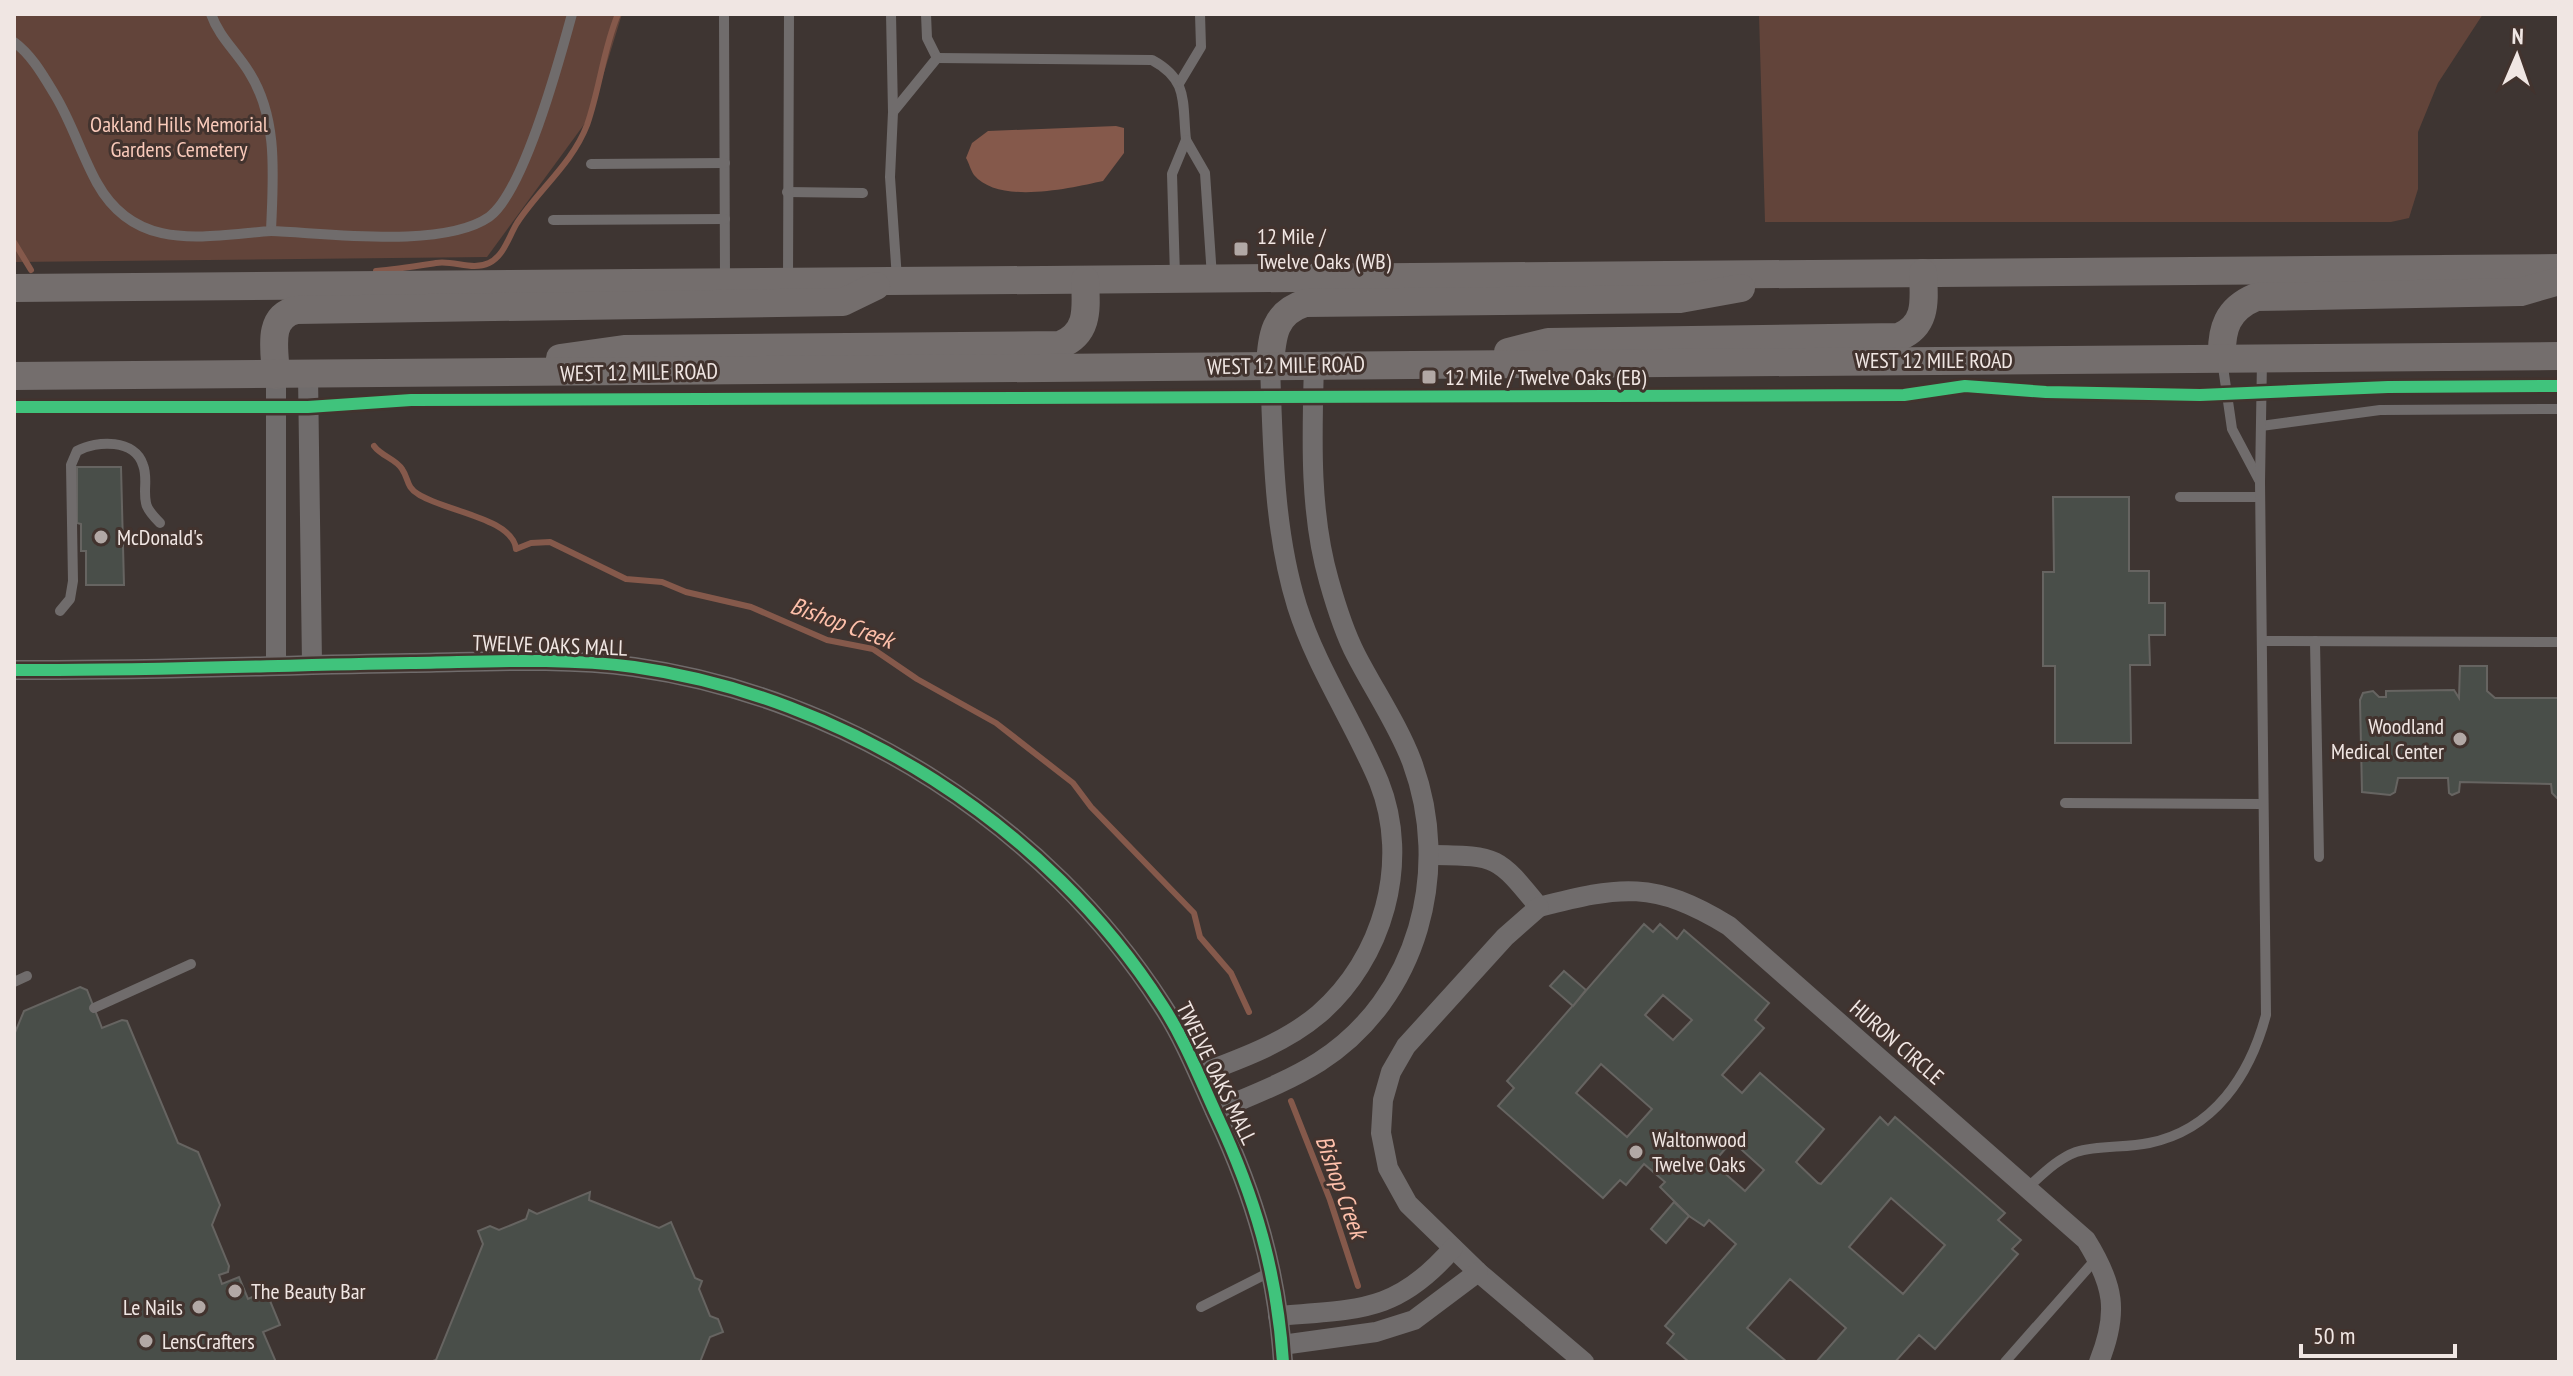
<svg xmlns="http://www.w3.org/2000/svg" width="2573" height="1376" font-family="'PT Sans Narrow',sans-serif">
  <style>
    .green { fill: #62443a }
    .water { fill: #85594b }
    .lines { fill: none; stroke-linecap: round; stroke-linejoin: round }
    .stream { stroke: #85594b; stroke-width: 6 }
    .building { fill: #494e49; stroke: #666461; stroke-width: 2; fill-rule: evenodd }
    .service { stroke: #706c6c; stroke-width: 10 }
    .minor { stroke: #706c6c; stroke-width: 20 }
    .secondary { stroke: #746e6d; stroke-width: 28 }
    .cycleway-casing { stroke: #42332e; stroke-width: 17 }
    .cycleway { stroke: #40c37c; stroke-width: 12 }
    .poi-dot { fill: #b2a8a5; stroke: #42332e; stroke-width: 3 }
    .labels { text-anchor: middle; stroke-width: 6; stroke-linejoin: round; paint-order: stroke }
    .park-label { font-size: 22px; fill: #f9caba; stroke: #42332e }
    .poi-label { font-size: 22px; fill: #f0e6e3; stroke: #42332e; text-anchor: start }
    .street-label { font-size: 22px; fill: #f0e6e3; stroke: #42332e }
    .water-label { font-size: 24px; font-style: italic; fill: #fec0ab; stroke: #42332e }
  </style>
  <rect width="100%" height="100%" fill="#3e3532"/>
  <g class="green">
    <polygon points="14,14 622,14 591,115 487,257 14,262"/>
    <polygon points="1759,14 2483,14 2438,83 2418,132 2418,189 2409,218 2391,222 1765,222"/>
  </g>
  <path class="water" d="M 1116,126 L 1124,128 L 1124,153 L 1103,181 C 1071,188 999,205 974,175 C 971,171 969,163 966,158 L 972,143 L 988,131 Z"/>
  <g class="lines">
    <g class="stream">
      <polyline points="14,242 31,270"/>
      <path d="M 376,271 C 397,269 416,266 436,263 C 454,260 472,271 489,263 C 504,256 509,236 517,223 C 539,189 572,164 587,125 C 600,88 603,50 618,14"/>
      <path d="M 374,446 C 381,456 396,459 402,469 C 409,479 406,487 418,494 C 443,511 513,518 516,549 L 531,543 L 550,542 L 626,579 L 662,582 L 686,592 L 751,607 L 827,640 L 873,649 L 917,679 L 996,723 L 1073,783 L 1091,807 L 1194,913 L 1200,937 L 1231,973 L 1249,1012"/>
      <polyline points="1291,1101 1330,1200 1358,1286"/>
    </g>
  </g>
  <g class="building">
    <polygon points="77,467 121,467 124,585 86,585 86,551 81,551 81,524 77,523"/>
    <polygon points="2053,497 2129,497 2129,571 2149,571 2149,603 2165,603 2165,635 2149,635 2150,665 2130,665 2131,743 2055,743 2055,666 2043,666 2043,572 2054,572"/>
    <polygon points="2460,666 2487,666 2487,691 2495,698 2559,698 2559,800 2552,793 2551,784 2460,782 2459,792 2452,795 2449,793 2448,778 2398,778 2395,792 2390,795 2362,792 2360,700 2363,693 2373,691 2379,697 2386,697 2386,691 2454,690 2459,698"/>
    <path d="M 1644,924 L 1653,932 L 1660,924 L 1677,939 L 1684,930 L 1769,1003 L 1755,1020 L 1764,1028 L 1722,1075 L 1742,1093 L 1760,1073 L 1824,1129 L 1796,1162 L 1818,1183 L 1821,1184 L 1880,1117 L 1888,1125 L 1895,1117 L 2005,1213 L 1998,1220 L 2021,1240 L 2012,1249 L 2018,1254 L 1935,1349 L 1919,1335 L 1895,1362 L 1816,1362 L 1846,1328 L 1790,1279 L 1747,1328 L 1787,1362 L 1689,1362 L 1667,1343 L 1674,1334 L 1665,1326 L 1736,1244 L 1709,1220 L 1704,1226 L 1689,1216 L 1660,1187 L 1665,1182 L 1644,1164 L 1626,1185 L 1620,1180 L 1603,1198 L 1498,1106 L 1514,1088 L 1507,1081 ZM 1663,995 L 1692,1020 L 1673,1040 L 1645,1015 ZM 1601,1064 L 1652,1109 L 1627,1137 L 1576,1093 ZM 1732,1141 L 1764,1170 L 1745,1191 L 1713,1163 ZM 1891,1198 L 1945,1245 L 1903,1294 L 1849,1247 Z"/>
    <polygon points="1564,971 1586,990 1573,1006 1550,986"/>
    <polygon points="80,987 87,990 102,1028 122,1020 127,1021 178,1143 198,1152 220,1205 212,1225 229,1266 228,1272 219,1275 222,1284 239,1277 248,1299 266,1291 280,1325 263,1332 276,1362 14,1362 14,1035 24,1011"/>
    <polygon points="590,1192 589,1200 659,1228 671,1222 695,1278 702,1281 699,1289 710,1316 718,1319 723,1332 710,1337 700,1362 430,1362 436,1360 483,1244 478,1231 490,1226 499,1230 526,1219 529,1210 537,1214"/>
    <polygon points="1674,1202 1689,1216 1666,1243 1651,1229"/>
  </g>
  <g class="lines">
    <g class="service">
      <polyline points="724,14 725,281"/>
      <polyline points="891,14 893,112 890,177 897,279"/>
      <polyline points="926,14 927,38 937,58"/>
      <path d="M 14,42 C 32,55 44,77 55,95 C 72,123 81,154 97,183 C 136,253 203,236 271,231 C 273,178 279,119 249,72 C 236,51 219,37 211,14"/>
      <path d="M 937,58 L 1152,60 C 1189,80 1182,102 1186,140"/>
      <polyline points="1180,82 1201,47 1200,14"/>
      <polyline points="893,112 937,58"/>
      <polyline points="591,164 725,163"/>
      <polyline points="787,192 863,193"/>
      <polyline points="553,220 725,219"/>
      <path d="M 271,231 C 327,233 443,249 489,217 C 524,192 560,58 572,14"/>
      <polyline points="1175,276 1172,174 1186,140 1205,173 1212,277"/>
      <polyline points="788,280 789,14"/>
      <polyline points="2222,360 2232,429 2259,480"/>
      <polyline points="2261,426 2380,410 2559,409"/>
      <polyline points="2180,497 2260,497"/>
      <path d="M 60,611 L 70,599 L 73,581 L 71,465 L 77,451 C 97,440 135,439 143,465 C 148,478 143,490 146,503 C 147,510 155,518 160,523"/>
      <polyline points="2262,641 2559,642"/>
      <polyline points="2315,641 2319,857"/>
      <polyline points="2065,803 2263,804"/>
      <polyline points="14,982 27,976"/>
      <polyline points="94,1008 191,964"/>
      <path d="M 2027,1188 C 2042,1175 2057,1159 2076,1152 C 2098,1145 2126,1148 2149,1143 C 2214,1130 2250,1075 2266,1015 L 2260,482 L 2262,360"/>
      <polyline points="1201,1307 1272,1271"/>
      <polyline points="2005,1362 2096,1259"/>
    </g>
    <g class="minor">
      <polyline points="276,375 276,665"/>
      <polyline points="308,375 312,664"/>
      <path d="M 14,670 C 146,671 279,665 411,663 C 485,662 560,657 634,667 C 846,697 1047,826 1162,1005 C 1185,1040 1200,1079 1217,1116 C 1255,1197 1277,1272 1283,1362"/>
      <path d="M 1431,855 C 1497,856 1497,855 1539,907 C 1621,886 1654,880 1729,926 L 2086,1240 C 2114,1285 2119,1312 2099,1362"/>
      <polyline points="1539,907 1505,937 1406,1046 1391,1072 1383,1100 1381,1133 1388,1168 1408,1204 1478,1272 1584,1362"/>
      <path d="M 1200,1074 C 1240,1059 1285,1043 1319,1014 C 1383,959 1411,862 1379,782 C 1354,722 1317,669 1297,606 C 1273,529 1273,445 1270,365"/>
      <path d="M 1215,1111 C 1250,1096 1287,1082 1319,1062 C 1419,998 1452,870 1412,762 C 1398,725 1374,690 1356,655 C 1344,632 1336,606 1329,581 C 1309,512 1312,435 1314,364"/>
      <path d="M 1278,1316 C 1359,1309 1397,1313 1453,1248"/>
      <polyline points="1282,1345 1376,1332 1414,1320 1478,1272"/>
    </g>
    <g class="secondary">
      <polyline points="14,288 2559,268"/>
      <path d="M 1508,352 L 1548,342 L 1899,337 C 1928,325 1924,300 1923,273"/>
      <path d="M 560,358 L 624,349 L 1060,345 C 1090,333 1086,307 1085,280"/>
      <path d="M 2222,358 C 2221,329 2227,309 2256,297 L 2521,292 L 2559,281"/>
      <path d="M 1270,365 C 1272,336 1274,313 1305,303 L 1680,299 L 1741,288"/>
      <path d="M 276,375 C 275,351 266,317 296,310 L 843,302 L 876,286"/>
      <polyline points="14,376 2559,356"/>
    </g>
    <defs>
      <g id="cycleway">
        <polyline points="14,407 308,407 411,400 1904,395 1965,386 2046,392 2200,395 2388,387 2559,386"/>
        <path d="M 14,670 C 146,671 279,665 411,663 C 485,662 560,657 634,667 C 846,697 1047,826 1162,1005 C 1185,1040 1200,1079 1217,1116 C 1255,1197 1277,1272 1283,1362"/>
      </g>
    </defs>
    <use href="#cycleway" class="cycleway-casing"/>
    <use href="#cycleway" class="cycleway"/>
  </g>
  <g class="poi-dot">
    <rect x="1233" y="241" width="16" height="16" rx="4"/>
    <rect x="1421" y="369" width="16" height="16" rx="4"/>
    <circle cx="101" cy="537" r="8"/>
    <circle cx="2460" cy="739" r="8"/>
    <circle cx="1636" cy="1152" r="8"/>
    <circle cx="235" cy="1291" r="8"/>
    <circle cx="199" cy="1307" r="8"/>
    <circle cx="146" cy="1341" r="8"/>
  </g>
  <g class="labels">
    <g class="park-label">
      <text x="179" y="132">Oakland Hills Memorial<tspan x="179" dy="25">Gardens Cemetery</tspan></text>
    </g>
    <g class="poi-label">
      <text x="1257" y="244">12 Mile /<tspan x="1257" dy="25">Twelve Oaks (WB)</tspan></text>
      <text x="1445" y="385">12 Mile / Twelve Oaks (EB)</text>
      <text x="117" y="545">McDonald's</text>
      <text x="2444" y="734" text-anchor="end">Woodland<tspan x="2444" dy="25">Medical Center</tspan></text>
      <text x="1652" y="1147">Waltonwood<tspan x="1652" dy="25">Twelve Oaks</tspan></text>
      <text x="251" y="1299">The Beauty Bar</text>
      <text x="183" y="1315" text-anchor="end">Le Nails</text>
      <text x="162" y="1349">LensCrafters</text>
    </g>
    <g class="street-label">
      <text x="1934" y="368">WEST 12 MILE ROAD</text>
      <text transform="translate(1286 365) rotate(-1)" y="8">WEST 12 MILE ROAD</text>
      <text transform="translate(639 372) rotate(-1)" y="8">WEST 12 MILE ROAD</text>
      <text transform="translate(550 645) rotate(2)" y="8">TWELVE OAKS MALL</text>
      <text transform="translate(1897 1042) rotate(41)" y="8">HURON CIRCLE</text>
      <text transform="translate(1217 1073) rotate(64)" y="8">TWELVE OAKS MALL</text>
    </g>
    <g class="water-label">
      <text transform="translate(842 623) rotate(20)" y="8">Bishop Creek</text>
      <text transform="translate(1341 1187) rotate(70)" y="8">Bishop Creek</text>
    </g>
  </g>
  <rect width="2573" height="1376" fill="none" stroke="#f0e6e3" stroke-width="32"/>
  <g transform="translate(2517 56) rotate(2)" stroke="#42332e" stroke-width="6" paint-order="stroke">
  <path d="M0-6L14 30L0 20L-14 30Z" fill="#f0e6e3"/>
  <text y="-12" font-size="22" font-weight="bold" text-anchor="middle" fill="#f0e6e3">N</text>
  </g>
  <path d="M2301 1344v12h154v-12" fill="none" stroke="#f0e6e3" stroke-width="4"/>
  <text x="2313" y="1344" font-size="24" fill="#f0e6e3" stroke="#42332e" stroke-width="6" paint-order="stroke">50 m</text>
</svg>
